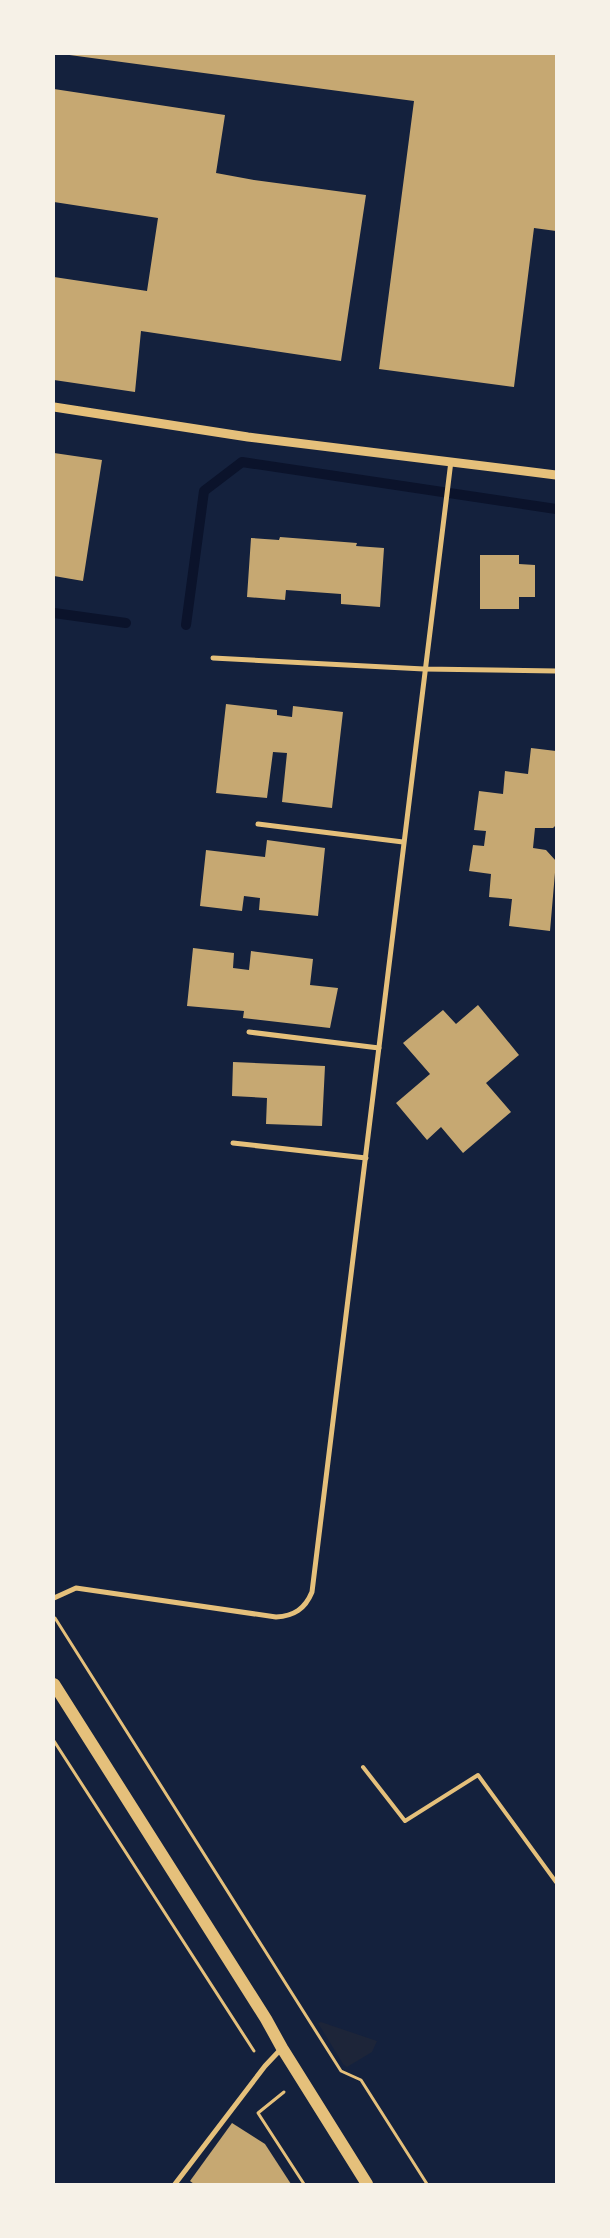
<svg xmlns="http://www.w3.org/2000/svg" width="610" height="2238" font-family="'Fira Sans Condensed',sans-serif">
  <style>
    .green { fill: #1d2539 }
    .lines { fill: none; stroke-linecap: round; stroke-linejoin: round }
    .stream { stroke: #0b132b; stroke-width: 10 }
    .building { fill: #c6a872 }
    .path { stroke: #e5c07b; stroke-width: 3 }
    .service { stroke: #e5c07b; stroke-width: 4 }
    .minor { stroke: #e5c07b; stroke-width: 5 }
    .tertiary { stroke: #e5c07b; stroke-width: 9 }
    .primary { stroke: #e5c07b; stroke-width: 12 }
  </style>
  <rect width="100%" height="100%" fill="#14213d"/>
  <polygon class="green" points="321,2022 377,2041 372,2052 347,2067 343,2064 318,2023"/>
  <g class="lines">
    <g class="stream">
      <polyline points="54,613 126,623"/>
      <polyline points="186,625 204,491 242,462 556,509"/>
    </g>
  </g>
  <g class="building">
    <polygon points="62,54 556,54 556,231 534,228 514,387 379,369 414,101"/>
    <polygon points="54,89 225,115 216,173 254,180 366,195 341,361 141,331 135,392 54,380 54,277 147,291 158,218 54,202"/>
    <polygon points="54,453 102,460 83,581 54,576"/>
    <polygon points="280,537 357,543 356,546 384,548 380,607 341,604 341,594 286,590 285,600 247,597 251,538 279,540"/>
    <polygon points="480,555 519,555 519,564 535,565 535,597 519,597 519,609 480,609"/>
    <polygon points="226,704 277,710 277,715 292,717 293,706 343,712 332,808 282,802 287,753 273,752 267,798 216,793"/>
    <polygon points="531,748 556,751 556,825 553,828 535,828 533,848 546,850 556,861 550,931 509,926 512,899 489,897 491,874 469,871 473,845 484,846 486,831 474,830 479,791 503,794 505,771 528,774"/>
    <polygon points="267,840 325,848 318,916 259,910 260,898 244,896 242,911 200,906 206,850 265,857"/>
    <polygon points="193,948 234,953 233,968 249,970 251,951 313,959 310,985 338,988 330,1028 243,1018 244,1011 187,1006"/>
    <polygon points="478,1005 519,1055 486,1083 511,1112 463,1153 441,1127 427,1140 396,1103 430,1074 403,1043 443,1010 456,1024"/>
    <polygon points="233,1062 325,1066 322,1126 266,1124 267,1098 232,1096"/>
    <polygon points="232,2123 265,2144 291,2184 194,2184 190,2181"/>
  </g>
  <g class="lines">
    <g class="path">
      <polyline points="55,1618 341,2071 361,2080 427,2184"/>
      <polyline points="54,1741 254,2051"/>
      <polyline points="284,2092 258,2113 304,2184"/>
    </g>
    <polyline class="service" points="363,1767 405,1821 478,1775 556,1882"/>
    <g class="minor">
      <polyline points="213,658 424,669 556,671"/>
      <polyline points="258,824 403,842"/>
      <polyline points="249,1032 379,1048"/>
      <polyline points="233,1143 366,1158"/>
      <path d="M 54,1598 L 76,1588 L 276,1617 C 294,1616 305,1609 312,1592 L 451,461"/>
      <polyline points="175,2184 265,2066 281,2049"/>
    </g>
    <polyline class="tertiary" points="54,407 248,437 556,475"/>
    <polyline class="primary" points="54,1684 266,2019 282,2048 367,2184"/>
  </g>
  <rect width="610" height="2238" fill="none" stroke="#f6f1e7" stroke-width="110"/>
</svg>
